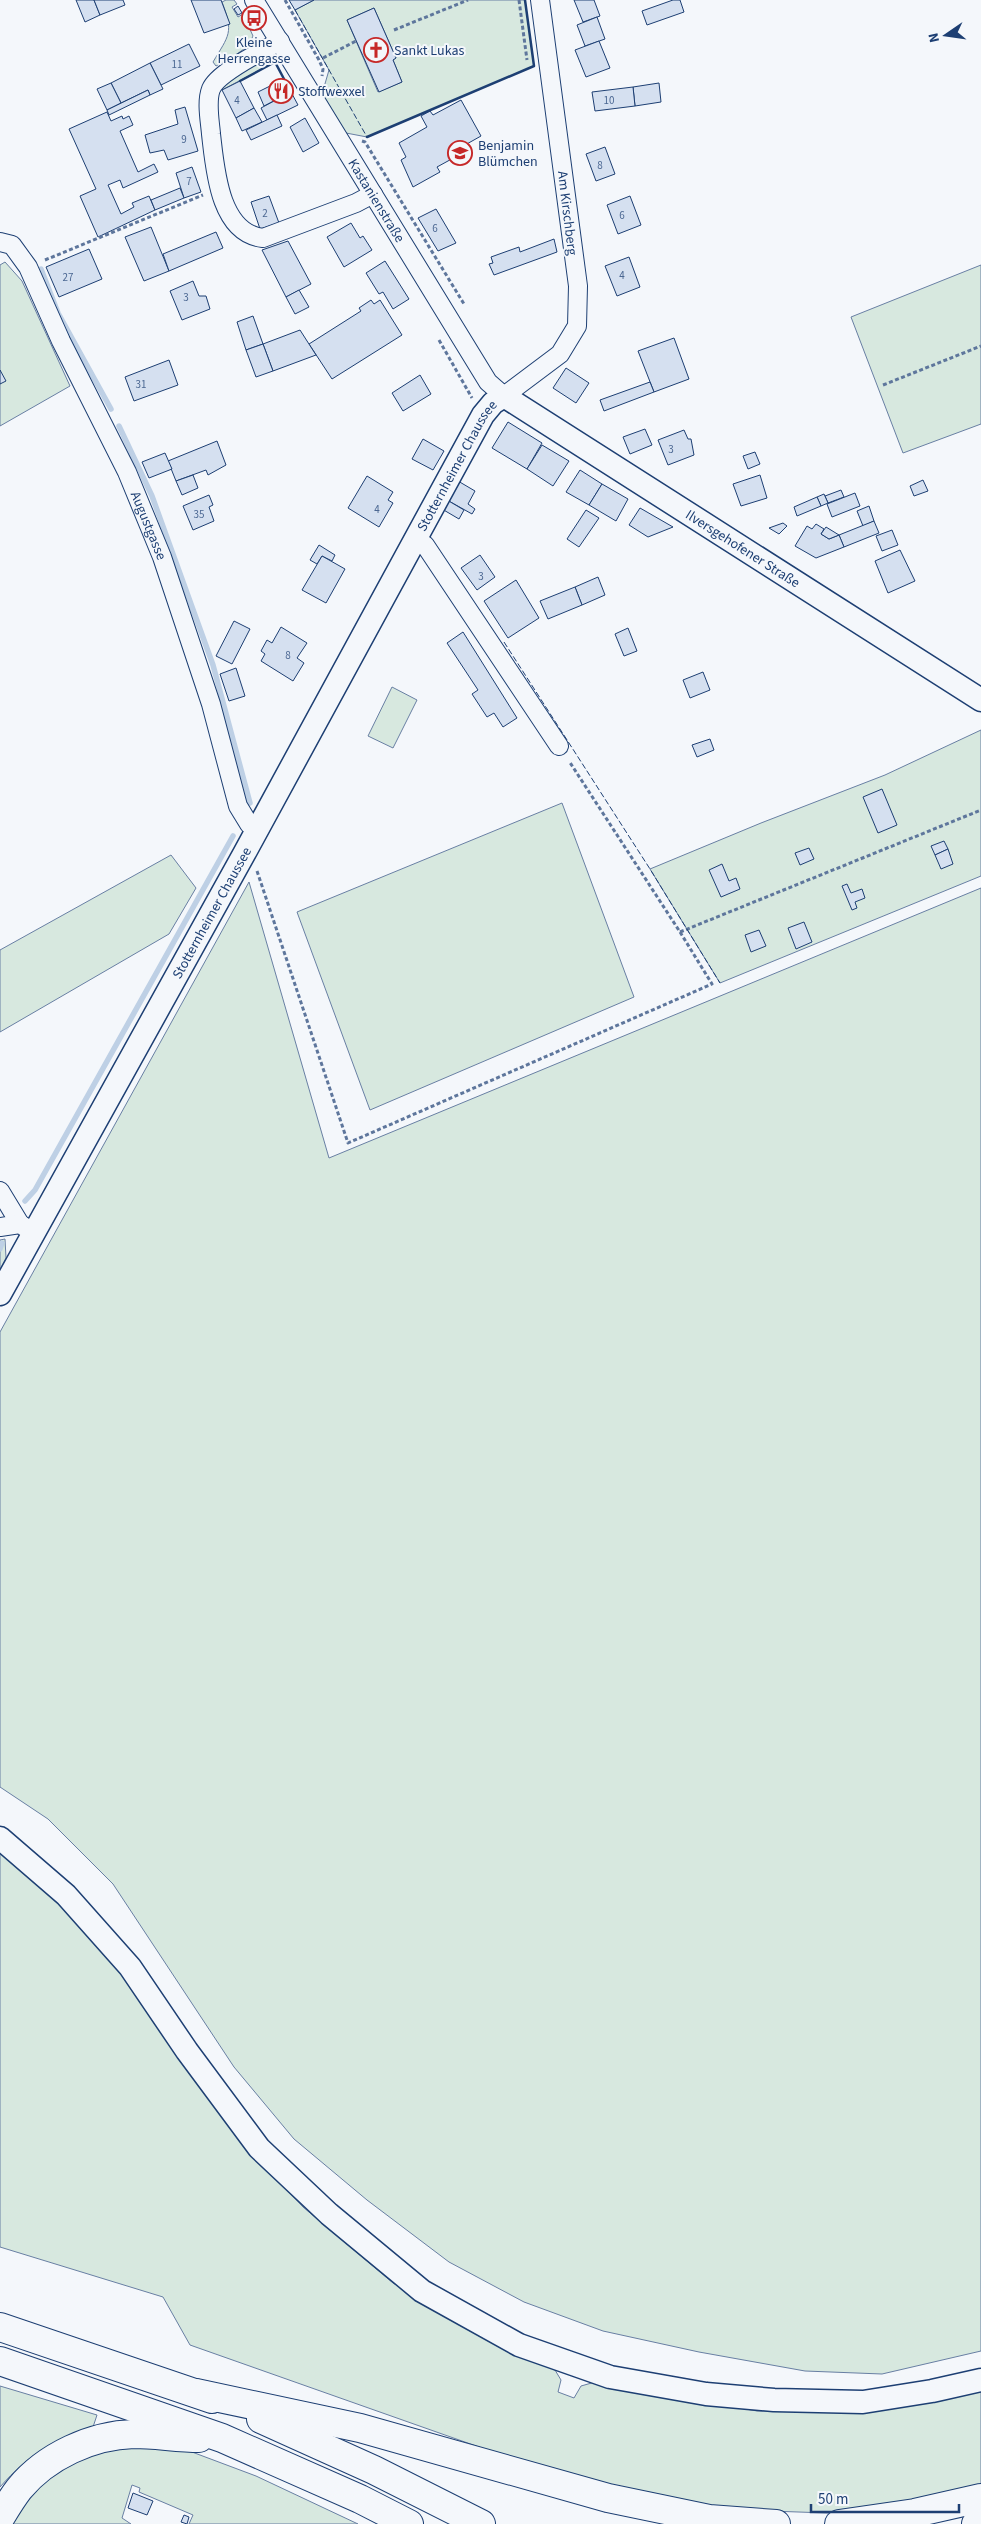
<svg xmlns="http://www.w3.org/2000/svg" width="981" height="2524" font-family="'Source Sans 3',sans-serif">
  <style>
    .green { fill: #d7e8df; stroke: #687fa3; fill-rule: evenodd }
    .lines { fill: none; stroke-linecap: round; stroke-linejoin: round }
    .stream { stroke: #bed0e5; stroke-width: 5.5 }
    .building { fill: #d5e0f0; stroke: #1d3f73 }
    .minor-casing { stroke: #1d3f73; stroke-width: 20 }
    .tertiary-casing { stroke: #1d3f73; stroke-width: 25 }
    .motorway-casing { stroke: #1d3f73; stroke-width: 30 }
    .path { stroke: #5e769c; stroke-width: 3; stroke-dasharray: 4 2.5; stroke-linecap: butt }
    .minor { stroke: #f4f7fb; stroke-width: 18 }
    .tertiary { stroke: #f4f7fb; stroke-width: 22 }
    .motorway { stroke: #f4f7fb; stroke-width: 28 }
    .fence { stroke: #1d3f73; stroke-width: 1; stroke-dasharray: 6 2.5; stroke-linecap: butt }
    .wall { stroke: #1d3f73; stroke-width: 2.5 }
    .labels { text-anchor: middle; stroke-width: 4; stroke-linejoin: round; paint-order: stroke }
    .number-label { font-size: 11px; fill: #4b6792 }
    .poi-label { font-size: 14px; fill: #1d3f73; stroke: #f4f7fb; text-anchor: start }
    .street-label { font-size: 14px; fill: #1d3f73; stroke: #f4f7fb }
  </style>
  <rect width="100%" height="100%" fill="#f4f7fb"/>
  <g class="green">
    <path d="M 226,0 L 234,0 L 237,4 L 232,7 L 238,17 L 243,14 L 253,36 C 248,51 229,58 216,66 L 213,62 C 229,35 234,33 222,2 Z"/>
    <path d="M 314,0 L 525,0 L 534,66 L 367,137 L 346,133 L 322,94 L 329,70 L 295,10 ZM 374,8 L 396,58 L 393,60 L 402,82 L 378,92 L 347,20 Z"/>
    <polygon points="270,56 275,62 222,90 221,88 233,76"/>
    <polygon points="5,262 22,281 70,386 0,426 0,265"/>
    <polygon points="981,265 981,424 903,453 851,317"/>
    <polygon points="392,687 417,700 393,748 368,736"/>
    <polygon points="981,730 981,876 720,983 650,869 761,823 885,775"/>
    <polygon points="562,803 634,997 370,1110 297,912"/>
    <polygon points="171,855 196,888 169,934 0,1032 0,950"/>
    <polygon points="249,882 329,1158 981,888 981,2351 882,2374 805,2371 699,2352 603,2331 524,2302 449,2262 367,2200 294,2139 234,2067 113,1884 48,1819 0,1787 0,1332"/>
    <polygon points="5,1239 6,1258 0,1270 0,1240"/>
    <polygon points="0,1850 67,1911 128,1980 250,2151 303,2207 393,2283 491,2342 555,2370 561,2380 558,2392 574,2398 581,2386 595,2382 757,2411 837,2411 981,2391 981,2489 909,2503 827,2513 741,2510 652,2498 496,2453 190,2345 163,2297 0,2247"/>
    <path d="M 0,2386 L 97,2415 L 93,2427 C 51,2442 30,2453 0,2487 Z"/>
    <polygon points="129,2443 184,2449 256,2476 358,2524 189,2524 193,2515 139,2492 140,2488 132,2485 122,2518 131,2524 7,2524 44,2477 80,2458"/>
  </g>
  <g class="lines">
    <g class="stream">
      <polyline points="41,269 58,313 111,409"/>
      <polyline points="119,426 152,496 213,665 250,803"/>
      <polyline points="25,1201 35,1190 233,836"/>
      <polyline points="0,1249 2,1243"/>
    </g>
  </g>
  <g class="building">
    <polygon points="76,0 94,0 100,15 85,22"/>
    <polygon points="94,0 123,0 125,5 100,15"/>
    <polygon points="191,0 221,0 230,24 204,33"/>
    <polygon points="289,0 314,0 295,10"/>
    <polygon points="574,0 594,0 600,16 583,22"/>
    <polygon points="673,0 680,0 684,12 647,25 642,11"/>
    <polygon points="238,6 242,13 238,15 234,9"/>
    <polygon points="374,8 396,58 393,60 402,82 379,92 347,20"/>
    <polygon points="597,17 605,39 585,46 577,25"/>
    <polygon points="599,41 610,68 586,77 575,50"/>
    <polygon points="189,44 200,66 161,85 150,63"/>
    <polygon points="150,63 163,89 150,95 148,90 121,103 111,83"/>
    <polygon points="284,79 291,92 264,106 258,92"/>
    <polygon points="240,81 254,108 236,118 222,90"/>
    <polygon points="111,83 121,103 107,110 97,89"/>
    <polygon points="659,83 661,102 635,106 633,87"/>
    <polygon points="633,87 635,106 595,111 592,92"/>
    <polygon points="148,90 150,95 109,115 107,110"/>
    <polygon points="291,92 298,105 267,120 261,108"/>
    <polygon points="461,100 481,136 465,145 468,150 437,167 440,172 413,187 401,160 406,157 399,143 427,127 421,116 430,111 433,115"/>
    <polygon points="185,107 198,151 168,160 164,150 150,153 145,135 178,124 175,110"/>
    <polygon points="254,108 262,122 242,131 236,118"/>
    <polygon points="107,112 111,121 122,116 123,119 129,116 133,125 120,131 138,172 154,164 158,172 123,188 120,180 108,185 121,214 134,207 132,203 149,196 155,210 98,237 80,196 96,189 69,129"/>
    <polygon points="277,115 282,126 251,140 246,130"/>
    <polygon points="305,118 319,143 303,152 290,127"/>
    <polygon points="605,147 615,174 596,181 586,154"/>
    <polygon points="192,167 201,192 184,198 176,173"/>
    <polygon points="180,188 184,198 155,210 151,200"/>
    <polygon points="269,196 279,223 260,229 251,202"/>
    <polygon points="630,196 641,225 618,234 607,205"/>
    <polygon points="436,209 456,243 438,251 418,218"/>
    <polygon points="351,223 360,238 363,236 372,250 344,267 327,237"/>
    <polygon points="151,227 169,271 144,281 125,237"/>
    <polygon points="216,232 223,248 169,271 163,254"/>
    <polygon points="554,239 557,252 494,275 489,264 493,263 491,257 519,247 520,252"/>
    <polygon points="288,241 311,284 286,297 262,250"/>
    <polygon points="89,249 102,279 59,297 46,267"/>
    <polygon points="629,257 640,287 617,296 605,266"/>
    <polygon points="385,261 409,299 393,309 383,292 379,294 366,273"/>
    <polygon points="193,281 199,296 206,296 210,309 182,320 170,291"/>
    <polygon points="299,290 309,307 295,314 286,297"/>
    <polygon points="371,300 374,304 380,300 402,335 332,379 309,344 361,311 359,308"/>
    <polygon points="253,316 263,344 246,350 237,322"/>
    <polygon points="300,330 316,355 273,371 263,344"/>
    <polygon points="674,338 689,379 654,392 638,351"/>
    <polygon points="263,344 273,371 256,377 246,350"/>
    <polygon points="169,360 178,385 134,401 125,377"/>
    <polygon points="566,368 589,383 576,403 553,388"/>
    <polygon points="0,370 6,381 0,384"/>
    <polygon points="420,375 431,394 403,411 392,393"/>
    <polygon points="650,382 654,392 604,411 600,400"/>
    <polygon points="508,422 542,443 527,469 492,448"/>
    <polygon points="645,429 652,445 630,454 623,437"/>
    <polygon points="684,430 688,439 691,439 694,455 668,465 658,440"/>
    <polygon points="423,439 444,451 433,470 412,459"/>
    <polygon points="217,441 226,465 208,475 206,470 176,481 168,461"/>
    <polygon points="542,445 569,461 553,486 527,469"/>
    <polygon points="755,452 760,464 748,469 743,456"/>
    <polygon points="165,453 172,469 149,478 142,462"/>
    <polygon points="580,470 602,484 589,505 566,492"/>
    <polygon points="193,475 198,488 182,495 176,481"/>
    <polygon points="760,475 767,498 741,506 733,484"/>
    <polygon points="367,476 393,492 388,500 393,503 379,527 348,508"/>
    <polygon points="923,480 928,491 914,496 910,486"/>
    <polygon points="458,481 475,491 468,504 475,509 472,514 447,500"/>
    <polygon points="602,484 628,499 616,521 589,505"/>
    <polygon points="841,490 844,497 828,503 825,496"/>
    <polygon points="855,493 860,506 832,517 827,504"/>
    <polygon points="824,494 828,503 821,506 817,497"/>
    <polygon points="209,495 213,505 209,507 214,521 193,530 183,506"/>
    <polygon points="817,497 821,506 797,516 794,507"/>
    <polygon points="447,500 464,510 459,519 442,509"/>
    <polygon points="869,506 874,521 863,526 857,511"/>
    <polygon points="640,508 673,527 648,537 629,525"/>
    <polygon points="586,510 599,518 579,547 567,539"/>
    <polygon points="874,521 879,533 844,547 839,535"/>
    <polygon points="783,523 787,526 779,534 769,528"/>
    <polygon points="816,524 824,529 821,534 829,539 839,535 844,547 816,558 795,546 807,526 812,529"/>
    <polygon points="826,527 839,535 829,539 821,534"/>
    <polygon points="892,530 898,545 882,551 876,536"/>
    <polygon points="319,545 335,555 332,561 322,556 317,564 310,560"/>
    <polygon points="900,550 915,581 888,593 875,561"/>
    <polygon points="480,555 495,577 477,590 461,568"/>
    <polygon points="322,556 345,569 326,603 302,590"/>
    <polygon points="598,577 605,595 582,605 575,587"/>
    <polygon points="516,580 539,618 508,638 484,601"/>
    <polygon points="575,587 582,605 548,619 540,601"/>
    <polygon points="234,621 250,629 232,664 216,656"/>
    <polygon points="281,627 307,643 297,658 304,663 293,681 261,661 265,654 261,651 267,640 272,643"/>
    <polygon points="628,628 637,651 624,656 615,634"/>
    <polygon points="463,632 517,718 503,727 494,713 487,717 472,694 478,690 447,643"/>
    <polygon points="236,668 245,696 229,701 220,674"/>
    <polygon points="703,672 710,690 690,698 683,680"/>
    <polygon points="710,739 714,750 697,757 692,745"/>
    <polygon points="882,789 897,825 878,833 863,797"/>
    <polygon points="944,841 948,849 935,855 931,846"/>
    <polygon points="809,848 814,859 800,865 795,853"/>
    <polygon points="948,849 953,864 941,869 935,855"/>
    <polygon points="722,864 729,881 736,878 740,889 721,897 709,870"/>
    <polygon points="847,884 851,893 862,889 865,898 855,902 857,908 852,910 842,886"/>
    <polygon points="804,922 812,942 796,949 788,928"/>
    <polygon points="759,930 766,946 751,952 745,935"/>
    <polygon points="133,2493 153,2501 147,2515 128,2508"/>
    <polygon points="184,2515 189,2517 187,2524 181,2522"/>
  </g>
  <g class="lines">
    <defs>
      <g id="minor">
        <path id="s1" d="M 254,0 L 488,382 L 504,396 L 560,354 L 577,326 L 578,286 L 540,0"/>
        <path d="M 280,41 C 263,51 218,72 211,89 C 206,102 210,121 211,134 C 215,168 219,233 263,238 L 356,203 L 373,194"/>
        <path id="s2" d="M 0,242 L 12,245 L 28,267 L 61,341 L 127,472 L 162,557 L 211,704 L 238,806 L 249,824 L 257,829"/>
        <polyline points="416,540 425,545 559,746"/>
        <polyline points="0,1191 20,1224"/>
        <polyline points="0,1227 20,1224 28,1229"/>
      </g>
      <g id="tertiary">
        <path id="s3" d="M 0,1294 L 244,854 L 483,415 L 493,403 L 504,396 L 981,700"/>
        <polyline points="0,1838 66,1895 130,1967 187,2051 259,2148 329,2214 422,2291 519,2345 610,2377 706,2394 774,2400 863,2402 932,2391 981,2380"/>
      </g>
      <g id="motorway">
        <polyline points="0,2327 212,2399"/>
        <polyline points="0,2361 222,2438 360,2499 409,2524"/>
        <polyline points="196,2393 360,2428 608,2498 709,2519 776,2524"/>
        <polyline points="261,2419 374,2470 481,2524"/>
        <path d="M 0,2518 C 6,2508 12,2498 19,2489 C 46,2456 92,2435 134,2434 C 155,2434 178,2438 199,2438"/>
        <polyline points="839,2524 915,2513 981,2498"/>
        <polyline points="976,2524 981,2521"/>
      </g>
    </defs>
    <use href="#minor" class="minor-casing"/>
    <use href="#tertiary" class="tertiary-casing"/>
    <use href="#motorway" class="motorway-casing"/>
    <g class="path">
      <polyline points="285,0 319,60 323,69 322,76"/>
      <polyline points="519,0 527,60"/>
      <polyline points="394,30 468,0"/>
      <polyline points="323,58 356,41"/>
      <polyline points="362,141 365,142 464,304"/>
      <polyline points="45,260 203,195"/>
      <polyline points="439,340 472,398"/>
      <polyline points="883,385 981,346"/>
      <polyline points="257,871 348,1143 712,984 680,932 569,761"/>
      <polyline points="680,932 981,810"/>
    </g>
    <use href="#minor" class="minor"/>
    <use href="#tertiary" class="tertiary"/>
    <use href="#motorway" class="motorway"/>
    <g class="fence">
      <polyline points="295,10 367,137"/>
      <polyline points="504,642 650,869 720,983"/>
    </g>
    <g class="wall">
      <polyline points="240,81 275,62 284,79"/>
      <polyline points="367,137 534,66 525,0"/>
    </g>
  </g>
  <defs>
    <symbol id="bus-ring" viewBox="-11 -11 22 22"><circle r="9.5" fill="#f4f7fb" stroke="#c62828" stroke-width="1.5"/><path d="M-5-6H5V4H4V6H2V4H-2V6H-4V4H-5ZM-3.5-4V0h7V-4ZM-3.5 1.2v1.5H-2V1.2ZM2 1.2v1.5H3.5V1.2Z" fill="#c62828"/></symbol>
    <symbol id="church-ring" viewBox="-11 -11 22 22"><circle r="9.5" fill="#f4f7fb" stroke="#c62828" stroke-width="1.5"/><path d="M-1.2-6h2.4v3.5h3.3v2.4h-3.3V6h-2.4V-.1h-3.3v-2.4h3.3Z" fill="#c62828"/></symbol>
    <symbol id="restaurant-ring" viewBox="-11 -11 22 22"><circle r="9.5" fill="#f4f7fb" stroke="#c62828" stroke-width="1.5"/><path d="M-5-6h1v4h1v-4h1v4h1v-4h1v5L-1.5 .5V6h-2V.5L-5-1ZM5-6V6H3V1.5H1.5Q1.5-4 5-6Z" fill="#c62828"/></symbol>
    <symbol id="school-ring" viewBox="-11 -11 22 22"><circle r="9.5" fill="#f4f7fb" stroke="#c62828" stroke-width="1.5"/><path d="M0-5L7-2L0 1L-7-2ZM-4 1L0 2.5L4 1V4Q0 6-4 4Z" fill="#c62828"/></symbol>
  </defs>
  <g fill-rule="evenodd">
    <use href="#bus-ring" x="240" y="4" width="28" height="28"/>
    <use href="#church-ring" x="362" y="36" width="28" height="28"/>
    <use href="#restaurant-ring" x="267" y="77" width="28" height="28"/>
    <use href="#school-ring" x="446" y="139" width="28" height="28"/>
  </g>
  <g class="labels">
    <g class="number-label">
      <text x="177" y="68">11</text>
      <text x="237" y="104">4</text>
      <text x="609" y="104">10</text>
      <text x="184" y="143">9</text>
      <text x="600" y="169">8</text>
      <text x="189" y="185">7</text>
      <text x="265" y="217">2</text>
      <text x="622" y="219">6</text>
      <text x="435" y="232">6</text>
      <text x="622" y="279">4</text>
      <text x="68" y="281">27</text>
      <text x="186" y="301">3</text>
      <text x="141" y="388">31</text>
      <text x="671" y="453">3</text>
      <text x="377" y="513">4</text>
      <text x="199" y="518">35</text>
      <text x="481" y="580">3</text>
      <text x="288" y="659">8</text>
    </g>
    <g class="poi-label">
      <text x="254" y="47" text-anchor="middle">Kleine<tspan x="254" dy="16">Herrengasse</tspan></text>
      <text x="394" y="55">Sankt Lukas</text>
      <text x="298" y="96">Stoffwexxel</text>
      <text x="478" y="150">Benjamin<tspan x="478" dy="16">Blümchen</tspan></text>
    </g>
    <g class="street-label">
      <text dy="5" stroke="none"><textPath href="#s1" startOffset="235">Kastanienstraße</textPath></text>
      <text transform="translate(568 213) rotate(83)" y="5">Am Kirschberg</text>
      <text dy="5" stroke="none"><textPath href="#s3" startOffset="946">Stotternheimer Chaussee</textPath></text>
      <text dy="5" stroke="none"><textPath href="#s2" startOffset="325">Augustgasse</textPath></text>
      <text dy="5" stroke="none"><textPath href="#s3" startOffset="1315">Ilversgehofener Straße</textPath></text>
      <text dy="5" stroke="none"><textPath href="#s3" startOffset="436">Stotternheimer Chaussee</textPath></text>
    </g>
  </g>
  <g transform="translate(946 35) rotate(257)" stroke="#f4f7fb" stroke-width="4" paint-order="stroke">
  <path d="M0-4L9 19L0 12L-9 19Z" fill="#1d3f73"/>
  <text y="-8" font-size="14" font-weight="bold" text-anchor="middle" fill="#1d3f73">N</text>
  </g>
  <path d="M811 2504v8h148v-8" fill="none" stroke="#1d3f73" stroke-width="2.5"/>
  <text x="818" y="2504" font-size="15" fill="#1d3f73" stroke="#f4f7fb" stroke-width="4" paint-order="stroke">50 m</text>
</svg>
